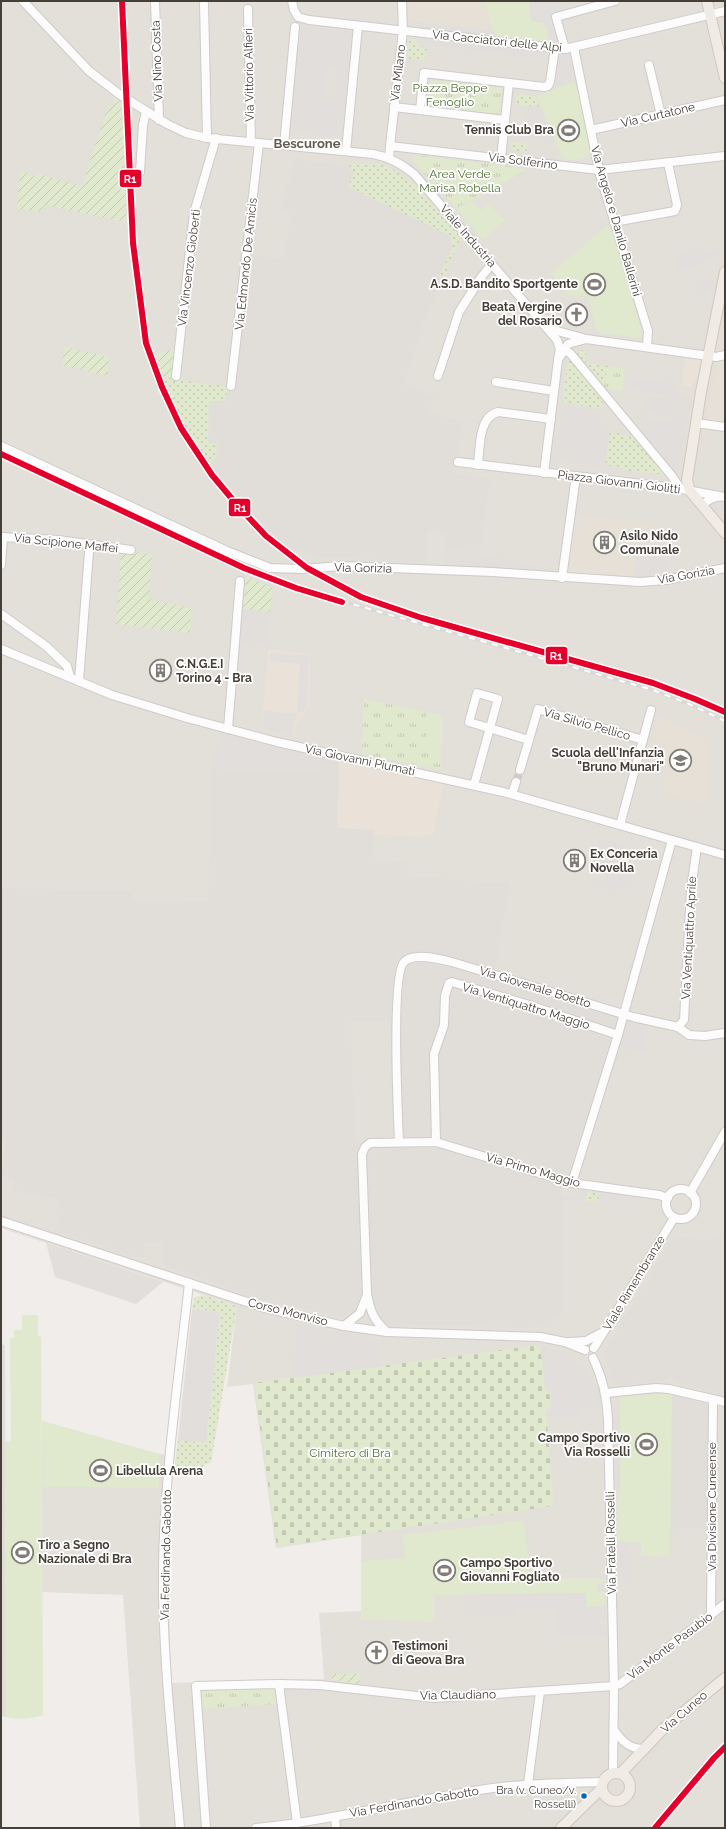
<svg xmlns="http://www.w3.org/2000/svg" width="726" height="1829" font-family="Raleway,sans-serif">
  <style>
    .residential { fill: #e3dfd9 }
    .commercial { fill: #eae1d8 }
    .industrial { fill: #e1deda }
    .education { fill: #e6e0d7 }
    .grass { fill: url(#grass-dots) }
    .cemetery { fill: url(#cemetery-stones) }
    .park { fill: url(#park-tufts) }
    .garden { fill: url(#garden-furrows) }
    .pitch { fill: #e0e8cd }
    .parking { fill: #e1dedc }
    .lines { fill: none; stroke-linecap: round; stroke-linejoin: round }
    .minor-tunnel { stroke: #cecac6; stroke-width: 8; stroke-dasharray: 8 4; stroke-linecap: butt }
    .minor-casing { stroke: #cecbc8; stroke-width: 10 }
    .major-casing { stroke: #d1c7ba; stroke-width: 12 }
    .minor { stroke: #fdfcfc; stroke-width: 8 }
    .major { stroke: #f0ebe5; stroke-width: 10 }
    .rail-casing { stroke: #d9d9d8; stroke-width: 3.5 }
    .rail { stroke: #fff; stroke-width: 2; stroke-dasharray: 6; stroke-linecap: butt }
    .rail-1-casing { stroke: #fff; stroke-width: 9 }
    .rail-1 { stroke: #e4002b; stroke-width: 6 }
    .bus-dot { fill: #0065bd; stroke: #fff; stroke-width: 1.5 }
    .labels { text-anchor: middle; stroke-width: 3.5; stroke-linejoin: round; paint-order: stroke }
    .bus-label { font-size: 11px; fill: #453f38; stroke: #fff; text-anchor: end }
    .street-label { font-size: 12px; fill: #453f38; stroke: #fff }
    .park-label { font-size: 12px; fill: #4f7131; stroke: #fff }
    .poi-label { font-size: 12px; font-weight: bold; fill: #453f38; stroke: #fff; text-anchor: start }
    .neighbourhood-label { font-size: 13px; font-weight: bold; fill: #675b50; stroke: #fff }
    .line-badge { stroke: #fff; stroke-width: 1.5 }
    .badge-label { font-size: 11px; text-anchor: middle; font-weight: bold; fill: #fff }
  </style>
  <defs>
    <pattern id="grass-dots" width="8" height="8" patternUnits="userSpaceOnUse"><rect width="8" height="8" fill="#e0e8cd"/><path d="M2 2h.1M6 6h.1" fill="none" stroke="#c2c8b1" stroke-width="1.8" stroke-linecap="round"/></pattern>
    <pattern id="cemetery-stones" width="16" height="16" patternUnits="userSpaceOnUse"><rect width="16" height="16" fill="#e0e8cd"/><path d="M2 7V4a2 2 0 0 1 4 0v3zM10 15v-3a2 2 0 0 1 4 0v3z" fill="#c2c8b1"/></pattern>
    <pattern id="park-tufts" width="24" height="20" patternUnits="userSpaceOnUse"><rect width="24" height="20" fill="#e0e8cd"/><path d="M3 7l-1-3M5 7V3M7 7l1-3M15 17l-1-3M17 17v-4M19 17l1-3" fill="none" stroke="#c2c8b1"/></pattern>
    <pattern id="garden-furrows" width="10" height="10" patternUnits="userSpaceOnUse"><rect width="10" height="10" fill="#e0e8cd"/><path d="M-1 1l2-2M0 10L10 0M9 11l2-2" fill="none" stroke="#c2c8b1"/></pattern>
  </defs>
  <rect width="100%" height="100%" fill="#f0edea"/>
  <polygon class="residential" points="1,1 725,1 725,1828 140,1828 123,1595 42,1592 42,1421 159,1454 174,1455 170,1497 169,1603 171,1683 324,1679 319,1613 361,1611 361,1535 276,1548 253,1384 227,1387 237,1306 1,1228"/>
  <g class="commercial">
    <polygon points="685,357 698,360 701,362 698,377 694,381 692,388 681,386"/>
    <polygon points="274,649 310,655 310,707 296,726 295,738 261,730 268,650"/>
    <polygon points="339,761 444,781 433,836 424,835 423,837 374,835 374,830 337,828"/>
  </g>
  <g class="industrial">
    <polygon points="295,159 346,165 355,162 374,164 376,162 395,169 409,180 461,237 424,321 404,385 434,395 428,413 464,421 455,461 454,473 490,479 480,552 446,547 447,532 426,531 425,562 313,557 294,548 292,550 254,516 209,462 182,421 170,393 164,380 164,377 234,388 250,255 285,259 290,213 281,210"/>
    <polygon points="220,733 339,761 337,828 374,830 374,857 378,860 404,862 408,865 407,877 510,883 494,972 414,954 397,955 393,1022 349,1021 349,1023 351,1024 354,1139 357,1139 361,1301 357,1308 348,1316 341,1317 271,1302 166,1267 162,1262 161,1241 144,1242 144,1255 141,1258 56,1230 59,1217 56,1213 58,1204 56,1199 14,1190 15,1178 3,1177 6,1142 1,1141 1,888 132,891 132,900 208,902 211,769"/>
    <polygon points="417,961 449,963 618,1013 570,1173 568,1175 440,1136 402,1138 399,1052 403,977 408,965"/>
    <polygon points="377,1148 443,1148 562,1185 561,1315 531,1328 395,1325 389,1324 379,1318 374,1309 372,1303 368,1157 370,1152"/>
    <polygon points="725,1232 725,1395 679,1384 676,1379 671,1376 667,1377 664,1380 621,1385 614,1382 604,1353 642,1288 647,1287 650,1274 673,1236 706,1241"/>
    <polygon points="1,1344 5,1345 6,1717 1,1716"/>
    <polygon points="672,1394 709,1403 707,1528 670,1529"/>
  </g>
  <g class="education">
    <polygon points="408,1 484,1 494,31 412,22 409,18"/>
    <polygon points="725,359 725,422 708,420 706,417 717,360"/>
    <polygon points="576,513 650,523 654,525 636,559 634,578 571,575 567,570"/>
    <polygon points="659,713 709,741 706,805 661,792 669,765 646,758"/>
  </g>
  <g class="grass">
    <polygon points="410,38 415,39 419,46 427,47 425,61 407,59"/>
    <polygon points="516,94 535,96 539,107 515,104"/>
    <polygon points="511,142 527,144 526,152 511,150"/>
    <path d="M 355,162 L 374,164 L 376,162 C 413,173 436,210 461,237 L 443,279 L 439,277 L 453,246 L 449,235 L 348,187 L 354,172 L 350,169 L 351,167 L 346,165 Z"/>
    <polygon points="581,350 586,351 586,363 607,366 604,388 577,354"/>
    <polygon points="571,359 603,398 601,409 562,402 568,362"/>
    <polygon points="164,377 228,387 225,401 209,401 208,440 210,443 217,444 216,457 211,464 182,421 164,380"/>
    <polygon points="610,432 635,437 666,475 623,470 623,468 605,465"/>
    <polygon points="587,1192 599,1193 598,1201 585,1201"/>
    <polygon points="202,1295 237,1306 211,1463 205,1464 197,1473 174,1471 178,1440 206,1443 220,1312 192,1309 194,1298"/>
  </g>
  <polygon class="cemetery" points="540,1345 545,1389 549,1392 551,1405 546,1411 554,1506 277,1547 254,1383"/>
  <g class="park">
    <polygon points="431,80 502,88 499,114 428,106"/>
    <polygon points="413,155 524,168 524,172 456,208 412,160"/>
    <polygon points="607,366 625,369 622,391 604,388"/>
    <polygon points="363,699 426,712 426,748 442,749 441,770 362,754"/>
    <polygon points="275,1687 277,1704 202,1709 200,1690"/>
  </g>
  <g class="garden">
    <polygon points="114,96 123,105 126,222 44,205 43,212 17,209 20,170 36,178 37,173 82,186 108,105 113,105"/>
    <polygon points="64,347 109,357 108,376 62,365"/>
    <polygon points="174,349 176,352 172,378 164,377 156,354"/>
    <polygon points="121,551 152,554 149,599 191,608 190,633 116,624"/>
    <polygon points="246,576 273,588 270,612 243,609"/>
    <polygon points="331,1674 360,1674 359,1684 332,1680"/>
  </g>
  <g class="pitch">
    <polygon points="484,1 529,1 531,21 544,23 551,43 495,37"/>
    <path d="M 574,81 L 583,104 L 592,155 C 581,158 570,164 561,156 L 537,96 Z"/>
    <polygon points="472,201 481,210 489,203 505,221 483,240 456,209"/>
    <polygon points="606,226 613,232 642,333 640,338 597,332 587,296 569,295 551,273"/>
    <polygon points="426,712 442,716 442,749 426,748"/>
    <path d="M 22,1315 L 38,1315 L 38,1336 L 41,1337 L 43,1715 C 32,1719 18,1720 6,1717 L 5,1442 L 11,1441 L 10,1338 L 14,1338 L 14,1330 L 22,1330 Z"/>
    <polygon points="664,1393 672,1394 670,1557 641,1556 641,1541 618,1541 617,1493 620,1493 620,1397"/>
    <polygon points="42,1421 159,1454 159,1488 43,1487"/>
    <polygon points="524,1521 530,1579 606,1579 606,1581 597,1585 597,1590 606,1593 606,1606 586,1607 585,1593 434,1595 434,1621 361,1620 361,1561 405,1558 402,1535"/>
  </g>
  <g class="parking">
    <polygon points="529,1 557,1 559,13 556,14 551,22 531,22"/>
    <polygon points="336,16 386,21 386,25 336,20"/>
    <polygon points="417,22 494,31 495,37 416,27"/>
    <polygon points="563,22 569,44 552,43 546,24"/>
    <polygon points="300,27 352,32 348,69 326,67 324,87 327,102 335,103 338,69 348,70 340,136 295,132 294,100"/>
    <polygon points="417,37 540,50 535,57 421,44"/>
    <polygon points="559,54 570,55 574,80 554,88"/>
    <polygon points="527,107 541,109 552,142 523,139"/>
    <polygon points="711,247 720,248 719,254 677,272 676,256 679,253 700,256 701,251 710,251"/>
    <polygon points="715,279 713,291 703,294 700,284"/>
    <polygon points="631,378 676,384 670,416 645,411 648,396 671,401 672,395 630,388"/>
    <polygon points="677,394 691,397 679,469 674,473 640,432 643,417 672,422"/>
    <polygon points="562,405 601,412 599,430 610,432 605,465 599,464 598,468 593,467 593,465 555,459"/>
    <polygon points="725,497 725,504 716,522 706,501"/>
    <polygon points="446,547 480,552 480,556 534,564 533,571 444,566"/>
    <polygon points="644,547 670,557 666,575 653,579 634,578 636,559"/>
    <polygon points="243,609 270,612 268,643 240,640"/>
    <polygon points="270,653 309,656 307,706 302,712 297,712 300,664 270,661"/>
    <polygon points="264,711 299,714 295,718 292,737 262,729"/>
    <polygon points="220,733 320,758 319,773 211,769"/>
    <polygon points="598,837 626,845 625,850 614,864 593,876"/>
    <polygon points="623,864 633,867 629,882 622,881 620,890 595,888 595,886 603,882"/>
    <polygon points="627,1022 646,1025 645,1051 619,1048"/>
    <polygon points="587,1192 585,1201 562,1201 562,1196"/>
    <polygon points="599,1193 629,1196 629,1201 598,1201"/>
    <polygon points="46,1243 163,1282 136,1304 55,1277"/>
    <polygon points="192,1309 220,1312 206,1443 178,1440"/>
    <polygon points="297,1324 378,1341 382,1366 293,1378"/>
    <polygon points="541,1345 563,1352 588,1372 597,1390 602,1409 580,1409 580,1416 548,1417 549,1410 553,1405 551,1391 546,1387"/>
    <polygon points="618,1419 620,1485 610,1485 608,1420"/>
    <polygon points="618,1541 627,1541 628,1557 632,1557 632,1573 628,1575 628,1580 618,1580"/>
    <polygon points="586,1593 586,1607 606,1606 606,1618 600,1618 600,1626 606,1626 606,1637 558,1637 557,1607 516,1607 516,1615 465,1616 465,1595"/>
    <polygon points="279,1684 320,1685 320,1693 280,1697"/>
    <polygon points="549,1787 544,1793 511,1795 472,1801 471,1796 514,1789"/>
  </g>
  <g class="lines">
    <polyline class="minor-tunnel" points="516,782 520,770"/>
    <defs>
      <g id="minor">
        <path d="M 23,1 L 89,71 L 119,94 L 167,124 L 186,133 L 207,138 L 373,154 C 389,157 401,163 414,174 L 557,340 L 560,349 L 558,360"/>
        <polyline points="155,1 159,120"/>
        <polyline points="292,1 294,10 298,17 309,20 565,49 725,11"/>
        <polyline points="204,4 207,138"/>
        <polyline points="248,9 251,142"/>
        <polyline points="574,48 600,175 648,331 647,347"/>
        <polyline points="565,49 556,17 615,1"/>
        <polyline points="649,65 661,115"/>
        <polyline points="394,107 505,120"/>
        <polyline points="420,110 424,73 544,87 548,86 550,82 555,48"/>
        <polyline points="591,130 725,100"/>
        <polyline points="284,145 295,27"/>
        <polyline points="390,146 403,31 402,1"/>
        <polyline points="346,151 358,26"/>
        <polyline points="389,158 390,146 599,170 725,156"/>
        <polyline points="501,158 509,83"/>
        <polyline points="140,172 143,125 146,112"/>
        <polyline points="614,222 675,211 677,205 668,163"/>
        <polyline points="550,329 583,338"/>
        <polyline points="564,350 570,353 672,476 681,489"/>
        <polyline points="176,376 194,213 216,138"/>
        <polyline points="438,376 459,312 482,276 492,264"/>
        <polyline points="496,382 554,391"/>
        <polyline points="231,386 259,143"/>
        <polyline points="696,423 725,427"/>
        <polyline points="1,446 227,551 270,568 302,569 341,566 493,572 640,582 666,580 725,568"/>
        <polyline points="458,462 676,488 719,496"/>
        <path d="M 478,465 C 480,449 478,417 498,412 L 551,419"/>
        <polyline points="544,473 558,360 568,344 586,339 716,357 725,355"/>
        <path d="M 702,505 C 709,499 716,495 725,497"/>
        <polyline points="1,537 58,540 131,550"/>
        <polyline points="1,565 3,537"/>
        <polyline points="562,578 576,476"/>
        <polyline points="1,614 46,646 67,666 70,677"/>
        <polyline points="1,649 112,695 187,718 277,742 503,792 725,855"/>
        <polyline points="79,681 89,552"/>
        <polyline points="228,729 240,581"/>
        <polyline points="520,770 529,740"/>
        <polyline points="474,785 498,699 477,693 469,722 529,740 538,709 643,740"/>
        <polyline points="512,794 516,782"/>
        <polyline points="620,825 651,710"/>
        <polyline points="678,1027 684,1020 691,889 697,847"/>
        <path d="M 399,1142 C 398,1117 391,975 404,962 C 413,952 440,959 452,962 L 633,1017 L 678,1027 L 689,1035 L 705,1036 L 725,1033"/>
        <polyline points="436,1142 434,1054 444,1025 445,996 449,983 452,982 526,1004 618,1035"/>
        <polyline points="572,1183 618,1035 672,840"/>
        <circle cx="681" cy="1204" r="15"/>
        <polyline points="690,1193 725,1132"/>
        <polyline points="1,1221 265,1308 344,1326 387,1332 540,1337 565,1342 585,1350"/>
        <polyline points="344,1326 360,1313 367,1295"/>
        <path d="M 387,1332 C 373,1319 371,1313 367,1294 L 362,1154 L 365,1147 L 370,1143 L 436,1142 L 572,1183 L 659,1195 L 668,1198"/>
        <polyline points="569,1342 586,1341 603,1332"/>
        <polyline points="594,1348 674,1218"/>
        <path d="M 593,1358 C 603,1378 607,1398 608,1420 L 614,1686 L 613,1773"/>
        <polyline points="606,1393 656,1388 669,1389 725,1402"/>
        <polyline points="711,1615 713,1399"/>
        <polyline points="279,1684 297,1823"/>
        <path d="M 614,1730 C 622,1741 629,1749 644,1749"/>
        <polyline points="528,1784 540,1692"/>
        <polyline points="335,1817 336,1828"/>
        <path d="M 180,1828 C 173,1749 164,1670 163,1590 C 162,1487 178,1385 189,1283"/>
        <polyline points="206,1828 196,1686 279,1684 320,1685 434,1698 614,1686 620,1684 725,1604"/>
        <path d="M 256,1828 C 336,1820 414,1799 493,1788 C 529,1783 566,1783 602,1782"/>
      </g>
      <g id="major">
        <polyline points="707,1 725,78"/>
        <polyline points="725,272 701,392 687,480 690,491 725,533"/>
        <circle cx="616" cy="1787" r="14"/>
        <polyline points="621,1773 663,1729 725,1678"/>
        <polyline points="561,1828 602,1788"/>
      </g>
    </defs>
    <use href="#minor" class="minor-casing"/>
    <use href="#major" class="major-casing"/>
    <use href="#minor" class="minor"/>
    <use href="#major" class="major"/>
    <defs>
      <g id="rail">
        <polyline points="1,454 244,568 296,588 653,690 689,704 725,721"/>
        <polyline points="655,1828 714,1758 725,1747"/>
      </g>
    </defs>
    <use href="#rail" class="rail-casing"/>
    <use href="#rail" class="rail"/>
    <defs>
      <g id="rail-1">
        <polyline points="122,1 133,243 146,343 162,387 181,428 212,475 238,506 266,536 307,568 361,597 422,618 653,683 695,699 725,712"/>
        <polyline points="1,454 244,568 296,588 342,602"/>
        <polyline points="655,1828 714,1758 725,1747"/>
      </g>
    </defs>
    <use href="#rail-1" class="rail-1-casing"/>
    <use href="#rail-1" class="rail-1"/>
  </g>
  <defs>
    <symbol id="stadium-ring" viewBox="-11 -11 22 22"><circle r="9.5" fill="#fff" stroke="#817c76" stroke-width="1.5"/><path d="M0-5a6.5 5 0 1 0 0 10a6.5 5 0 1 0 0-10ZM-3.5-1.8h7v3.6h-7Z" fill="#817c76"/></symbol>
    <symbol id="church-ring" viewBox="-11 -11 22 22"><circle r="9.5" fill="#fff" stroke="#817c76" stroke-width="1.5"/><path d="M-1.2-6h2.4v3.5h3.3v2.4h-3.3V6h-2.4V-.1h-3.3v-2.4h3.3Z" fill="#817c76"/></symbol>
    <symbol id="building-ring" viewBox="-11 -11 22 22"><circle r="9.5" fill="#fff" stroke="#817c76" stroke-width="1.5"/><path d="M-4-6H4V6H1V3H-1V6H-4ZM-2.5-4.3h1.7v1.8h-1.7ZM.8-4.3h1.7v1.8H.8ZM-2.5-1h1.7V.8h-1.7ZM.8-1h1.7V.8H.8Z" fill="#817c76"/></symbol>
    <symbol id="school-ring" viewBox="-11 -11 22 22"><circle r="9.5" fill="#fff" stroke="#817c76" stroke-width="1.5"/><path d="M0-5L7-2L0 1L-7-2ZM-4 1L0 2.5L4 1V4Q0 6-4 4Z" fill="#817c76"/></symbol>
  </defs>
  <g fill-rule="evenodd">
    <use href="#stadium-ring" x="556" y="118" width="25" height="25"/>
    <use href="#stadium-ring" x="582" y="272" width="25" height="25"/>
    <use href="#church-ring" x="564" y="302" width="25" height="25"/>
    <use href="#building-ring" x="592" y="530" width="25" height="25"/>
    <use href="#building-ring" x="148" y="658" width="25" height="25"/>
    <use href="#school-ring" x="668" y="748" width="25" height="25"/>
    <use href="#building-ring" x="562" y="848" width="25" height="25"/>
    <use href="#stadium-ring" x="634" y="1432" width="25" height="25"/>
    <use href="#stadium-ring" x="88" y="1458" width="25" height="25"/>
    <use href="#stadium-ring" x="10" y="1540" width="25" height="25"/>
    <use href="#stadium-ring" x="432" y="1558" width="25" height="25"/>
    <use href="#church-ring" x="364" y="1640" width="25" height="25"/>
  </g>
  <circle class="bus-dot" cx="584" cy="1796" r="3.5"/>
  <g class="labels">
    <g class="bus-label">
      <text x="576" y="1794">Bra (v. Cuneo/v.<tspan x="576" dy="14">Rosselli)</tspan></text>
    </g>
    <g class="street-label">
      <text transform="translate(497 41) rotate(6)" y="4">Via Cacciatori delle Alpi</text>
      <text transform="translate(157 61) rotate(-92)" y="4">Via Nino Costa</text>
      <text transform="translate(398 73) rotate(-83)" y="4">Via Milano</text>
      <text transform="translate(249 75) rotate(-91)" y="4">Via Vittorio Alfieri</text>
      <text transform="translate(658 115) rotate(-13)" y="4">Via Curtatone</text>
      <text transform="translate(523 161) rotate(7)" y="4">Via Solferino</text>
      <text transform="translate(616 221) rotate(74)" y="4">Via Angelo e Danilo Ballerini</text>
      <text transform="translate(468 236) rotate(49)" y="4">Viale Industria</text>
      <text transform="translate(246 264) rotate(-84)" y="4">Via Edmondo De Amicis</text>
      <text transform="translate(189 268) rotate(-83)" y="4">Via Vincenzo Gioberti</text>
      <text transform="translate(619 482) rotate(7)" y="4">Piazza Giovanni Giolitti</text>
      <text transform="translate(66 543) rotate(6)" y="4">Via Scipione Maffei</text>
      <text transform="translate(363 568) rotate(1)" y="4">Via Gorizia</text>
      <text transform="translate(686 575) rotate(-10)" y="4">Via Gorizia</text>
      <text transform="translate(587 724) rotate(16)" y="4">Via Silvio Pellico</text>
      <text transform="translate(360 760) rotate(12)" y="4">Via Giovanni Piumati</text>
      <text transform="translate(689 938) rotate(-87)" y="4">Via Ventiquattro Aprile</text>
      <text transform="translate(535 987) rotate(17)" y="4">Via Giovenale Boetto</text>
      <text transform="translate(526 1006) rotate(17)" y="4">Via Ventiquattro Maggio</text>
      <text transform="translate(533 1170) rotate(16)" y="4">Via Primo Maggio</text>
      <text transform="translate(634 1283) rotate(-59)" y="4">Viale Rimembranze</text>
      <text transform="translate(288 1312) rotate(14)" y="4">Corso Monviso</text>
      <text transform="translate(712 1507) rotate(-90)" y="4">Via Divisione Cuneense</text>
      <text transform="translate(611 1543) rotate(-91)" y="4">Via Fratelli Rosselli</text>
      <text transform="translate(166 1555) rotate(-89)" y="4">Via Ferdinando Gabotto</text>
      <text transform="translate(670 1646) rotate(-37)" y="4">Via Monte Pasubio</text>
      <text transform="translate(458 1695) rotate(-1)" y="4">Via Claudiano</text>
      <text transform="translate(684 1712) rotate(-41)" y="4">Via Cuneo</text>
      <text transform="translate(414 1802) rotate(-10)" y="4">Via Ferdinando Gabotto</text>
    </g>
    <g class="park-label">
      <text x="450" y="92">Piazza Beppe<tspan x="450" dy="14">Fenoglio</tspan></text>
      <text x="460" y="178">Area Verde<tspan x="460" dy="14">Marisa Robella</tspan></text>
      <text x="350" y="1457">Cimitero di Bra</text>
    </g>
    <g class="poi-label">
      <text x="554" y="134" text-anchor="end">Tennis Club Bra</text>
      <text x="578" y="288" text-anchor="end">A.S.D. Bandito Sportgente</text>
      <text x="562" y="311" text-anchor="end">Beata Vergine<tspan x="562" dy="14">del Rosario</tspan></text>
      <text x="620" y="540">Asilo Nido<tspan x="620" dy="14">Comunale</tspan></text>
      <text x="176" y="668">C.N.G.E.I<tspan x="176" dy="14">Torino 4 - Bra</tspan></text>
      <text x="664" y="757" text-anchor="end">Scuola dell'Infanzia<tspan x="664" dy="14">"Bruno Munari"</tspan></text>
      <text x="590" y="858">Ex Conceria<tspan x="590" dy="14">Novella</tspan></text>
      <text x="630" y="1442" text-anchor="end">Campo Sportivo<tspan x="630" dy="14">Via Rosselli</tspan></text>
      <text x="116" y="1475">Libellula Arena</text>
      <text x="38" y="1549">Tiro a Segno<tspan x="38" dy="14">Nazionale di Bra</tspan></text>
      <text x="460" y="1567">Campo Sportivo<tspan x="460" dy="14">Giovanni Fogliato</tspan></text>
      <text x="392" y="1650">Testimoni<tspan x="392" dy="14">di Geova Bra</tspan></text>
    </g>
    <g class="neighbourhood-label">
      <text x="307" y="148">Bescurone</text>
    </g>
  </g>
  <g class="line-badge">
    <rect x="119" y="169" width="23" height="19" rx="4" fill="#e4002b"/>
    <rect x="228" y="498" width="23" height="19" rx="4" fill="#e4002b"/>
    <rect x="545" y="646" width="23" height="19" rx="4" fill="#e4002b"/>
  </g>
  <g class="badge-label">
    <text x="130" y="183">R1</text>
    <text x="240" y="512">R1</text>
    <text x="556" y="660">R1</text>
  </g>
  <rect width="726" height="1829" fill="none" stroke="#453f38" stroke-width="4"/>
</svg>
